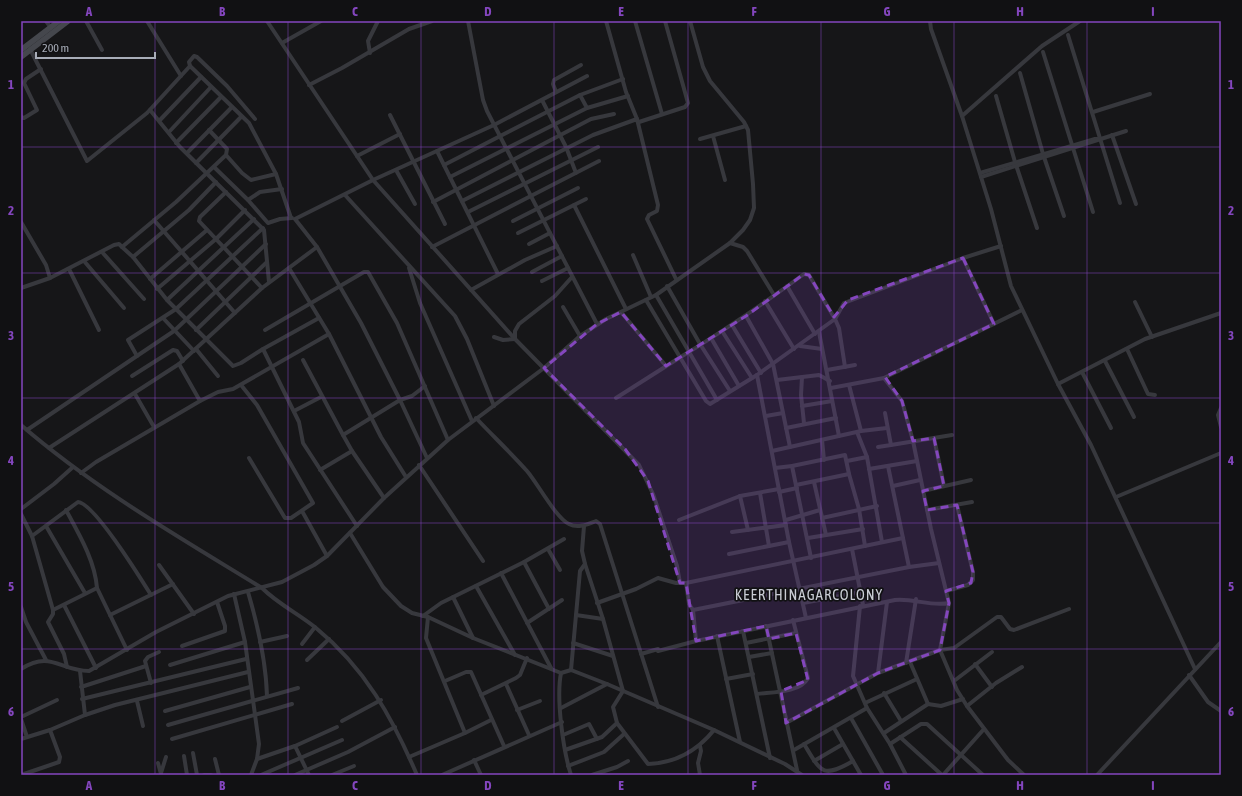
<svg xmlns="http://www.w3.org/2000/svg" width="1242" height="796" font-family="'Asap Condensed',sans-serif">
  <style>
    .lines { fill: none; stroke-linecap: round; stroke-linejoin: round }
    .street { stroke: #37383d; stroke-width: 4 }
    .secondary { stroke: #45474d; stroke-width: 5.5 }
    .marked { fill: #8446be; fill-opacity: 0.2; stroke: #8446be; stroke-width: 3; stroke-dasharray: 8 5; stroke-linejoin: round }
    .grid { fill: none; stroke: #8446be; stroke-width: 1; stroke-opacity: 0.55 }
    .labels { text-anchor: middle; stroke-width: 3.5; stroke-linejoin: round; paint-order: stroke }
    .neighbourhood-label { font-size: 15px; letter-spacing: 1px; fill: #c9ccd4; stroke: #111113 }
    .neatline { fill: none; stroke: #8446be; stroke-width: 1.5 }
    .grid-label { font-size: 13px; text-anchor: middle; font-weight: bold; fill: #8446be }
  </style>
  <rect width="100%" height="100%" fill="#161618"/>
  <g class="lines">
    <g class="street">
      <polyline points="46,21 51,28"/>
      <polyline points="86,21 102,50"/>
      <polyline points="147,21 181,76"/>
      <polyline points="267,21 373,180 515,339 639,465 653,494 677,566 680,583"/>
      <polyline points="468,21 483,100 487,111 597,324"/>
      <polyline points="606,21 626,92 637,119"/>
      <polyline points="635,21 662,114"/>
      <polyline points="930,21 931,29 962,116 991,209 1011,286 1058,384 1091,445 1195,669"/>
      <polyline points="1068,35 1120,203"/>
      <polyline points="282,43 321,21"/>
      <polyline points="30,49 87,161 147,113 190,66 249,123 276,174 291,218"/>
      <polyline points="1043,52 1093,212"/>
      <polyline points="370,53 368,41 378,21"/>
      <polyline points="190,66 189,62 194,56 197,57 227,86 255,119"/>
      <polyline points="1020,73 1043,154 1064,216"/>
      <polyline points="309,85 342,68 409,29 432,21"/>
      <polyline points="556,92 553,84 554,80 581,65"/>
      <polyline points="580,95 587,108"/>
      <polyline points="996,96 1015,162 1037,228"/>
      <polyline points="542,100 566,147 576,173"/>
      <polyline points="150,110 180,147 264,230 269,282"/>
      <polyline points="1093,112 1150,94"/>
      <polyline points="390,115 445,224"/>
      <polyline points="962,116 1042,46 1080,21"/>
      <polyline points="21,117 24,118 37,110 24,83 26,79 41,69"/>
      <polyline points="160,120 201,77"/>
      <polyline points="639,122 685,107 688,103 665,21"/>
      <polyline points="209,130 227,149 226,155 176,202 122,247 133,257 167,300 233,366 241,363 263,349 319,318"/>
      <polyline points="169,132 211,87"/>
      <polyline points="1112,135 1136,204"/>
      <polyline points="713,136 725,180"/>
      <polyline points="700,139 746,126"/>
      <polyline points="176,143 221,97"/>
      <polyline points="437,151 498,274"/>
      <polyline points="187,153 232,107"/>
      <polyline points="226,155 242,173 251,180 276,174"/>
      <polyline points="357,156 400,134"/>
      <polyline points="196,163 241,117"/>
      <polyline points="444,165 580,95 623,79"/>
      <polyline points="214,167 248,200 268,223 280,219 292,218"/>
      <polyline points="396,170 415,204"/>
      <polyline points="980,173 1095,139 1100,139"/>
      <polyline points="450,177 587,108 628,96"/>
      <polyline points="981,177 1126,131"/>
      <polyline points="226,192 200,217 199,221 262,288"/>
      <polyline points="345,195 455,316 467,339 494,406"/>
      <polyline points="248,200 260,192 282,189"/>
      <polyline points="462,201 593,135 637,119 658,205 657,211 649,215 647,219 676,279"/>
      <polyline points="433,202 591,119 614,114"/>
      <polyline points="574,205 626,309"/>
      <polyline points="468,212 598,147"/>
      <polyline points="154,220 235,313"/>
      <polyline points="513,221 578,188"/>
      <polyline points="21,222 46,265 50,278"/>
      <polyline points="518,233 586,199"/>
      <polyline points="730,243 743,247 747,251 774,295"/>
      <polyline points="529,244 550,233"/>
      <polyline points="317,247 361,323 400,400 427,458"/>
      <polyline points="432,247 599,161"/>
      <polyline points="102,252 144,299"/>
      <polyline points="633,255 651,297"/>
      <polyline points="133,257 189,210 216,182"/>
      <polyline points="963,258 994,324"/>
      <polyline points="84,261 124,308"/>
      <polyline points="289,268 329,334 381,437 406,477"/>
      <polyline points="409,268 420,303 472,421"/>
      <polyline points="69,269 99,330"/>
      <polyline points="532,272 562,256"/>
      <polyline points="150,279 207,230"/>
      <polyline points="542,281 568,268"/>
      <polyline points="667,286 700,344 730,391"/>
      <polyline points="787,286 815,334"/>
      <polyline points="21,288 50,278 114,245 119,244 122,247"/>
      <polyline points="157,289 216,239 245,210"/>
      <polyline points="471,290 525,260 557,246"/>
      <polyline points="656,295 717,400"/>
      <polyline points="167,300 254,219"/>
      <polyline points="765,301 794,349"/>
      <polyline points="1135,302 1152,337"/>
      <polyline points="563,307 580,336"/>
      <polyline points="621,312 666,366"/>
      <polyline points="746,316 773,364 790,447"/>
      <polyline points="163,318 194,351"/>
      <polyline points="732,325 761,373"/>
      <polyline points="196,330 267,262"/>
      <polyline points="265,330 364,272 368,272 397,323 448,440"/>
      <polyline points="722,331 752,378"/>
      <polyline points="819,332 839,436"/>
      <polyline points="494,337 503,340 515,339 515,331 519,324 555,296 572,277"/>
      <polyline points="711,338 739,386"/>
      <polyline points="800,346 822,349"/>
      <polyline points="196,349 218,376"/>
      <polyline points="263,349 299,422 303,443 357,526"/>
      <polyline points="1127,349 1148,394 1155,395"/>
      <polyline points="137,356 128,340 176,309 263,228"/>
      <polyline points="303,360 343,435"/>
      <polyline points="1105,361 1134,417"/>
      <polyline points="845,367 839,328 835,319 844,303 963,258 1001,246"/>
      <polyline points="827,370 855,365"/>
      <polyline points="1082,372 1111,428"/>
      <polyline points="757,375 789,542 806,618"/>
      <polyline points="132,376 173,350 177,351 183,361"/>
      <polyline points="802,377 801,395 804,423"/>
      <polyline points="884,378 902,401 913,441 931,529 949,603 940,650 957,690 967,706 1008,760 1024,775"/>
      <polyline points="777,380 819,375 830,381"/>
      <polyline points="1058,384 1145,339 1221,313"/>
      <polyline points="241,385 257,405 313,503 291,518 285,518 249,458"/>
      <polyline points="849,385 861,431"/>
      <polyline points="831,388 884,378 1022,310"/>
      <polyline points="135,394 154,427"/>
      <path d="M 616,398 L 679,358 C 722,332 763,304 804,274 L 809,275 L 835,319 L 757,375 L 710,404 L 706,401 L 646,300"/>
      <polyline points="200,401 218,392 233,389 329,334"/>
      <polyline points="802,406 832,401"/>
      <polyline points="1221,408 1218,415 1221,427"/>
      <polyline points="294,411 321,397"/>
      <polyline points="885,413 891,445 952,435"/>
      <polyline points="766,416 783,413"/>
      <path d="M 476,418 C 493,436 511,453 527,471 C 538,484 556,518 569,524 C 578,529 588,524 596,521 L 600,524 L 658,707"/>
      <path d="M 21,425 C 95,489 179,537 262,588 C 278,604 299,614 316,628 C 365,668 392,717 417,775"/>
      <polyline points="786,428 836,418"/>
      <polyline points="27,430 174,331 266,244"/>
      <polyline points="857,432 867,457"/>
      <polyline points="934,438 944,486"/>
      <polyline points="822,440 824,460"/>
      <polyline points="878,447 891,445"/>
      <polyline points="49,448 179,364 262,288 317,247 295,219 373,180 494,125 587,76"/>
      <polyline points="352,451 384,498"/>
      <polyline points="772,451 861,431 887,428"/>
      <polyline points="847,461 867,457 882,542"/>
      <polyline points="419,465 483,561"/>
      <polyline points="792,466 811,558"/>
      <polyline points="888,466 909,567"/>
      <polyline points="775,468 792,466 845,455 849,474 796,485"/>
      <polyline points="869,469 917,461"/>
      <polyline points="320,470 352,451 343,435 400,400 412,396 425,386"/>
      <polyline points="81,473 96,462 200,401 179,364"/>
      <polyline points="849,474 859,509 865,546"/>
      <polyline points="814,482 826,535"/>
      <polyline points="893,486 920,480"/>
      <polyline points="923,491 971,480"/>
      <polyline points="779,492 797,488"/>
      <polyline points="760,493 769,546"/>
      <polyline points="740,496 748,530"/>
      <polyline points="1116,497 1221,453"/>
      <polyline points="21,509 54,484 73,467"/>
      <path d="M 66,510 C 79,534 95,561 97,588"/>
      <polyline points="927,510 972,502"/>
      <polyline points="302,511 327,556"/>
      <polyline points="21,514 32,536 53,610 53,614 48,622 64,654 67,667"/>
      <polyline points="822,518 877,506"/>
      <polyline points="679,520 740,496 779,489"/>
      <polyline points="786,520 820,510"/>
      <polyline points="46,526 85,593"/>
      <polyline points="732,532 786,525"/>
      <polyline points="350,533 383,587 401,606 412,613 428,617 473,638 561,673 571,670 607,684 714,730 785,764 802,775"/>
      <path d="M 32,536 L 78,502 C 94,503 141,579 151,595"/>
      <polyline points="808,538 863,529"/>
      <polyline points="548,549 560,570"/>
      <polyline points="852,549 863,605"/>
      <polyline points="729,554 789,542"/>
      <polyline points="524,562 549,609"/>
      <polyline points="159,565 194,614"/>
      <polyline points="501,573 551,668"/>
      <path d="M 686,583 L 689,604 L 693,610 L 696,641 L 895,600 C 913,598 932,607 949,603"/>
      <polyline points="476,586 515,655"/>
      <polyline points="946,591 968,585 973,580 973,572 957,505"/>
      <path d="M 248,592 C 258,626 266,661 267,696"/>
      <polyline points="234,594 245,642 259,744 257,759 251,775"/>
      <polyline points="453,597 473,638"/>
      <polyline points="597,603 636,589 658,578 676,583 686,583 903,538"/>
      <polyline points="803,603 861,592"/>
      <polyline points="64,605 96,668"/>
      <polyline points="860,606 853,676 867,708 890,744 906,775"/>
      <polyline points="21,607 26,622 46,660"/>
      <polyline points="53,610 97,588 127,650"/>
      <polyline points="693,610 909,567 939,563"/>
      <polyline points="110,615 173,584"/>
      <polyline points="576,615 603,619"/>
      <polyline points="423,616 441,603 524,562 564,539"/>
      <polyline points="428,617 426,638 465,733"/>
      <polyline points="527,623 562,600"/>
      <polyline points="766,626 797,770"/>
      <polyline points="743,631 770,758"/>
      <polyline points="717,636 740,742"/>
      <polyline points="260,642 287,636"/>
      <polyline points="573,643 613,656"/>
      <polyline points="746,643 796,633"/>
      <polyline points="302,644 315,627"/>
      <polyline points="182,646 225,631 225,626 217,602"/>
      <polyline points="658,651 696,641"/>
      <polyline points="641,654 658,649"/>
      <polyline points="749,657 772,653"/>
      <polyline points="307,660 329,639"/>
      <polyline points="910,662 928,704"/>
      <polyline points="906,663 916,599"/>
      <polyline points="975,664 992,687"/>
      <polyline points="170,665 245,642"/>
      <path d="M 21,669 C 51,650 60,671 89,671 L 156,632 L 228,596 L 282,582 L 314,565 L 327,556 L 384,498 L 448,440 L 544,368 L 580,336 L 606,319 L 656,295 L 730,243 L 743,230 L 750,220 L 754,208 L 753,184 L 748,130 L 744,122 L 710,81 L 703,67 L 690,21"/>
      <polyline points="571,670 580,571 585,564 582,551 584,526"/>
      <polyline points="80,671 85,715"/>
      <path d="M 561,673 C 556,698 563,750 571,775"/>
      <polyline points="878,673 887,602"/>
      <polyline points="1189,675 1208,702 1221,711"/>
      <polyline points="726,679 753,674"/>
      <polyline points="445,681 466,672 471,672 504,746"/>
      <polyline points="954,681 992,652"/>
      <polyline points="151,683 145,661 148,657 159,652"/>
      <polyline points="506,684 529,735"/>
      <polyline points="81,687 146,666"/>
      <polyline points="884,693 901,721"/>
      <path d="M 757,694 C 772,692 800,693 808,678 L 793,620"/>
      <polyline points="481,695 516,678 520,675 527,658"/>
      <polyline points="82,699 246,659"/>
      <polyline points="137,701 143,726"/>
      <polyline points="865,703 917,679"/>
      <polyline points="967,706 996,683 1022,667"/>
      <polyline points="561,708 607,684"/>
      <polyline points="517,710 540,701"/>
      <polyline points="165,711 250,687"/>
      <polyline points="21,717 57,700"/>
      <polyline points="851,718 883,775"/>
      <polyline points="21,719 27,737"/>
      <polyline points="342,721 381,700"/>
      <path d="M 617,723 L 648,764 C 676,763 697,751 714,730"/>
      <polyline points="786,723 878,673 940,650 954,648 997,617 1001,617 1010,629 1014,630 1069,609"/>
      <polyline points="168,725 298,688"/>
      <polyline points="834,728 861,775"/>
      <polyline points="884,733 928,704 941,706 963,699"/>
      <polyline points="563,735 589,724 597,739"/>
      <polyline points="900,737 942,775"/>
      <polyline points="21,739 50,730 85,715 115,705 248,672"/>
      <polyline points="172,739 292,704"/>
      <path d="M 804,744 C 821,772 822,779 853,761"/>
      <polyline points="890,744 921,724 927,724 983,775"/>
      <polyline points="295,746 309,775"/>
      <polyline points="565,750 602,737 617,723 613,707 623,691 603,619 585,564"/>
      <polyline points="794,750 867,708"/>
      <polyline points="193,753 197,775"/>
      <polyline points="184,756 187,775"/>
      <polyline points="409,757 465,733 491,720"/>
      <polyline points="215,759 219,775"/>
      <polyline points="257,759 295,746 337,727"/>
      <polyline points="474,760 481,775"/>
      <polyline points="814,761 843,744"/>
      <polyline points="158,763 161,774"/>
      <polyline points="568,766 604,752 624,734"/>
      <polyline points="161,773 166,757"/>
      <polyline points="21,775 59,762 60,757 50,730"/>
      <polyline points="204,775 211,775"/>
      <polyline points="261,775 342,740"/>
      <polyline points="295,775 348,752 395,727"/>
      <polyline points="332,775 354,766"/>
      <polyline points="442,775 562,722"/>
      <polyline points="592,775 617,767 628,761"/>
      <polyline points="700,775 698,763 701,751 700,746"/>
      <polyline points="943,775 984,729"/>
      <polyline points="1097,775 1221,642"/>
    </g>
    <g class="secondary">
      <polyline points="21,50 59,21"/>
      <polyline points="21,57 68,21"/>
    </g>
  </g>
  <path class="marked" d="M 963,258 L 994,324 L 885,377 L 902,401 L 913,441 L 934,438 L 944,486 L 923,491 L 927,510 L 957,505 L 973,572 L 971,583 L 946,591 L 949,603 L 940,650 L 878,673 L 786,723 L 781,691 L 808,680 L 796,633 L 769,639 L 766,626 L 696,641 L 686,583 L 680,583 L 648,481 L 625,449 L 544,368 L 597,324 L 621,312 L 666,366 L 746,316 L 804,274 L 809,275 L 834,317 L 848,300 Z"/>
  <path class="grid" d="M 155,21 L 155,775M 288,21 L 288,775M 421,21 L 421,775M 554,21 L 554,775M 688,21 L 688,775M 821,21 L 821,775M 954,21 L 954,775M 1087,21 L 1087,775M 21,147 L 1221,147M 21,273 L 1221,273M 21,398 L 1221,398M 21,523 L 1221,523M 21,649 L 1221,649"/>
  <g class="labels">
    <g class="neighbourhood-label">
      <text x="809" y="600">KEERTHINAGARCOLONY</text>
    </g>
  </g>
  <rect width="1242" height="796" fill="none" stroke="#111113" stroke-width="44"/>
  <path d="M36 52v6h119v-6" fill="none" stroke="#a8adb8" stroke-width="2"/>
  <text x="42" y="52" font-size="12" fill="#a8adb8" stroke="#111113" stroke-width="3" paint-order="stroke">200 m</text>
  <rect x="22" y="22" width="1198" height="752" class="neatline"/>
  <g class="grid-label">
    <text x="89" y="16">A</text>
    <text x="222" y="16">B</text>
    <text x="355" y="16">C</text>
    <text x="488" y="16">D</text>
    <text x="621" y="16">E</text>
    <text x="754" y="16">F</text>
    <text x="887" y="16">G</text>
    <text x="1020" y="16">H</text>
    <text x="1153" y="16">I</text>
    <text x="11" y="89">1</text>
    <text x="1231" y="89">1</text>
    <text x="11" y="215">2</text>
    <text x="1231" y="215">2</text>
    <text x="11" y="340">3</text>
    <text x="1231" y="340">3</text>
    <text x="11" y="465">4</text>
    <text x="1231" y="465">4</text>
    <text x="11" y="591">5</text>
    <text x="1231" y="591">5</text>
    <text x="11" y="716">6</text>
    <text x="1231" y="716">6</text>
    <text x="89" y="790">A</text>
    <text x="222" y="790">B</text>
    <text x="355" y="790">C</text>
    <text x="488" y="790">D</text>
    <text x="621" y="790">E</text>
    <text x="754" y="790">F</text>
    <text x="887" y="790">G</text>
    <text x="1020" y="790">H</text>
    <text x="1153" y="790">I</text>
  </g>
</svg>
